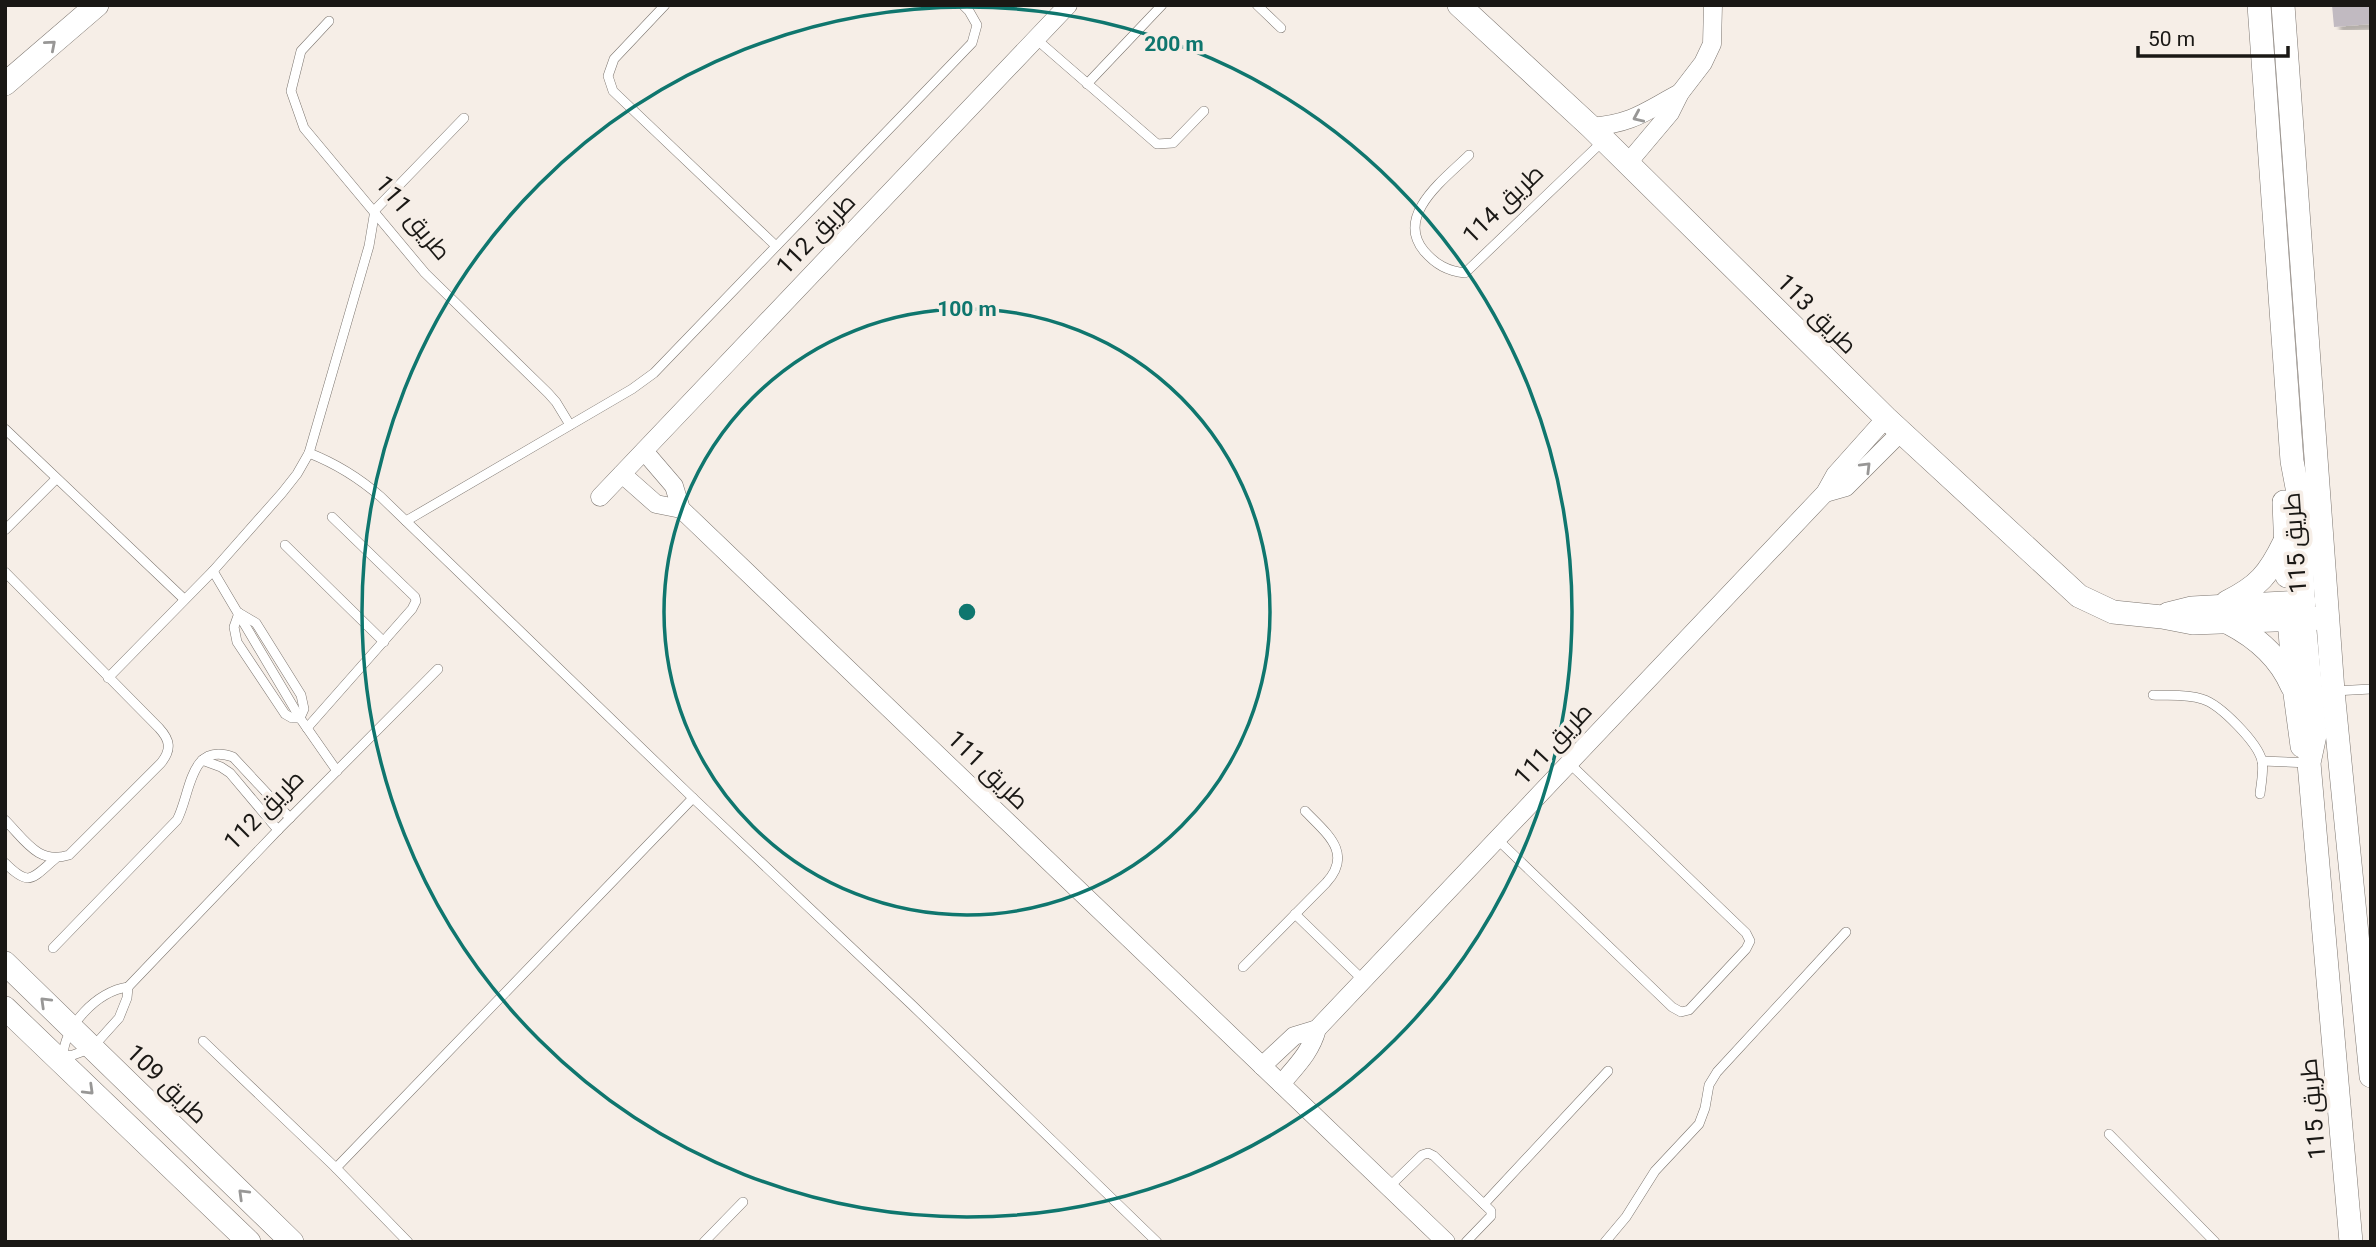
<svg xmlns="http://www.w3.org/2000/svg" width="2376" height="1247" font-family="Roboto,Cairo,sans-serif">
  <style>
    .building { fill: #c1bac1; filter: url(#shadow) }
    .lines { fill: none; stroke-linecap: round; stroke-linejoin: round }
    .service-casing { stroke: #7c756f; stroke-width: 10 }
    .minor-casing { stroke: #7c756f; stroke-width: 19 }
    .tertiary-casing { stroke: #7c756f; stroke-width: 24 }
    .service { stroke: #fff; stroke-width: 9 }
    .minor { stroke: #fff; stroke-width: 18 }
    .tertiary { stroke: #fff; stroke-width: 23 }
    .oneway { stroke: #989796 }
    .ring { fill: none; stroke: #0f766e; stroke-width: 3.5 }
    .labels { text-anchor: middle; stroke-width: 7; stroke-linejoin: round; paint-order: stroke }
    .street-label { font-size: 24px; fill: #1a1815; stroke: #f6eee7 }
    .centre { fill: #0f766e; stroke: #f6eee7; stroke-width: 3.5 }
    .ring-label { font-size: 21px; text-anchor: middle; font-weight: bold; fill: #0f766e; stroke: #f6eee7; stroke-width: 7; stroke-linejoin: round; paint-order: stroke }
  </style>
  <defs>
    <filter id="shadow"><feDropShadow dx="6" dy="6" stdDeviation="2" flood-color="#0004"/></filter>
  </defs>
  <rect width="100%" height="100%" fill="#f6eee7"/>
  <polygon class="building" points="2332,5 2371,5 2371,24 2334,27"/>
  <g class="lines">
    <defs>
      <g id="service">
        <polyline points="665,5 614,59 608,76 613,91 776,246"/>
        <polyline points="1257,5 1281,28"/>
        <polyline points="329,21 301,51 291,91 304,128 425,273 548,393 556,402 570,425"/>
        <polyline points="1036,39 1157,144 1173,143 1204,111"/>
        <polyline points="1087,84 1162,5"/>
        <path d="M 1469,155 C 1446,178 1394,215 1424,251 C 1436,265 1448,271 1465,273 L 1603,141"/>
        <polyline points="5,429 184,599"/>
        <path d="M 309,453 C 337,464 358,477 381,497 L 693,798 L 912,1005 L 1157,1242"/>
        <polyline points="406,521 632,389 654,373 972,43 977,25 969,11 963,5"/>
        <polyline points="5,530 56,479"/>
        <polyline points="285,545 384,642"/>
        <polyline points="213,571 300,718 337,771"/>
        <path d="M 5,572 L 159,728 C 170,740 172,749 161,763 L 69,855 C 38,865 25,840 5,820"/>
        <polyline points="239,613 234,627 237,642 285,714 292,718 300,718"/>
        <polyline points="239,613 256,623 301,695 304,709 300,718"/>
        <polyline points="108,678 213,571 282,493 297,474 309,453 369,246 375,210 464,118"/>
        <polyline points="2334,691 2371,689"/>
        <path d="M 2153,695 C 2169,696 2187,694 2202,699 C 2220,704 2258,743 2262,761 C 2264,771 2261,784 2260,794"/>
        <polyline points="307,728 412,609 416,601 415,597 332,517"/>
        <polyline points="202,760 221,767 230,773 278,830"/>
        <polyline points="2262,761 2309,763"/>
        <polyline points="1497,839 1672,1007 1681,1012 1689,1010 1746,949 1750,941 1746,933 1569,763"/>
        <path d="M 5,863 C 30,888 32,878 55,859"/>
        <polyline points="1295,914 1363,980"/>
        <path d="M 53,948 L 177,820 C 191,794 189,741 233,757 L 290,818"/>
        <path d="M 1243,967 L 1326,883 C 1354,853 1326,833 1305,811"/>
        <polyline points="203,1041 336,1168 408,1242"/>
        <polyline points="60,1056 73,1055 92,1048 119,1018 127,998 128,987"/>
        <path d="M 63,1058 C 63,1027 97,991 128,987 L 278,830 L 438,669"/>
        <polyline points="2109,1134 2215,1242"/>
        <polyline points="336,1168 693,798"/>
        <polyline points="1389,1187 1422,1155 1428,1153 1434,1156 1491,1211 1491,1216 1466,1242"/>
        <polyline points="1484,1204 1608,1071"/>
        <polyline points="704,1242 743,1202"/>
        <polyline points="1605,1242 1626,1217 1655,1171 1699,1124 1705,1108 1709,1085 1717,1072 1846,932"/>
      </g>
      <g id="minor">
        <path d="M 1591,127 C 1634,123 1644,112 1680,93"/>
        <polyline points="1627,164 1670,113 1680,93 1703,63 1712,44 1713,5"/>
        <polyline points="644,451 674,486 681,509 1446,1242"/>
        <polyline points="622,474 656,504 681,509"/>
        <polyline points="1825,493 1846,487 1901,432"/>
        <polyline points="600,497 1068,5"/>
        <polyline points="1262,1066 1294,1036 1317,1029"/>
        <path d="M 1281,1084 C 1296,1066 1311,1052 1317,1029 L 1825,493 L 1835,475 L 1886,418"/>
      </g>
      <g id="tertiary">
        <polyline points="1459,5 1591,127 1886,418 2079,596 2113,612 2162,617 2193,623 2327,618"/>
        <polyline points="2259,5 2292,461 2299,498 2304,620 2314,725 2315,735 2309,763 2351,1242"/>
        <polyline points="2283,5 2333,691 2371,1076"/>
        <polyline points="5,84 97,5"/>
        <polyline points="2284,502 2287,576"/>
        <path d="M 2227,602 C 2258,587 2269,574 2284,543"/>
        <polyline points="2168,614 2192,608 2304,602"/>
        <path d="M 2229,623 C 2256,637 2280,658 2292,686"/>
        <polyline points="2290,631 2295,694 2302,746"/>
        <polyline points="5,963 292,1242"/>
        <polyline points="5,1008 249,1242"/>
      </g>
    </defs>
    <use href="#service" class="service-casing"/>
    <use href="#minor" class="minor-casing"/>
    <use href="#tertiary" class="tertiary-casing"/>
    <use href="#service" class="service"/>
    <use href="#minor" class="minor"/>
    <use href="#tertiary" class="tertiary"/>
  </g>
  <defs><path id="oneway-chevron" d="M-2-3.5L2.5 0L-2 3.5" fill="none" stroke-width="1.6" stroke-linecap="round" stroke-linejoin="round" transform="scale(1.75)"/></defs>
  <g class="oneway">
    <use href="#oneway-chevron" transform="translate(51 45) rotate(-41)"/>
    <use href="#oneway-chevron" transform="translate(1638 117) rotate(156)"/>
    <use href="#oneway-chevron" transform="translate(1866 467) rotate(-45)"/>
    <use href="#oneway-chevron" transform="translate(45 1002) rotate(-136)"/>
    <use href="#oneway-chevron" transform="translate(89 1090) rotate(44)"/>
    <use href="#oneway-chevron" transform="translate(243 1194) rotate(-136)"/>
  </g>
  <g class="ring">
    <circle cx="967" cy="612" r="303"/>
    <circle cx="967" cy="612" r="605"/>
  </g>
  <g class="labels">
    <g class="street-label">
      <text transform="translate(1503 204) rotate(-44)" y="8">طريق 114</text>
      <text transform="translate(413 218) rotate(50)" y="8">طريق 111</text>
      <text transform="translate(816 234) rotate(-46)" y="8">طريق 112</text>
      <text transform="translate(1817 314) rotate(45)" y="8">طريق 113</text>
      <text transform="translate(2295 543) rotate(-94)" y="8">طريق 115</text>
      <text transform="translate(1553 744) rotate(-47)" y="8">طريق 111</text>
      <text transform="translate(988 770) rotate(44)" y="8">طريق 111</text>
      <text transform="translate(264 810) rotate(-45)" y="8">طريق 112</text>
      <text transform="translate(167 1084) rotate(44)" y="8">طريق 109</text>
      <text transform="translate(2313 1109) rotate(-95)" y="8">طريق 115</text>
    </g>
  </g>
  <circle cx="967" cy="612" r="10" class="centre"/>
  <g class="ring-label">
    <text x="1174" y="51">200 m</text>
    <text x="967" y="316">100 m</text>
  </g>
  <rect width="2376" height="1247" fill="none" stroke="#1a1815" stroke-width="14"/>
  <path d="M2138 46v10h150v-10" fill="none" stroke="#1a1815" stroke-width="3.5"/>
  <text x="2148" y="46" font-size="21" fill="#1a1815" stroke="#f6eee7" stroke-width="5" paint-order="stroke">50 m</text>
</svg>
